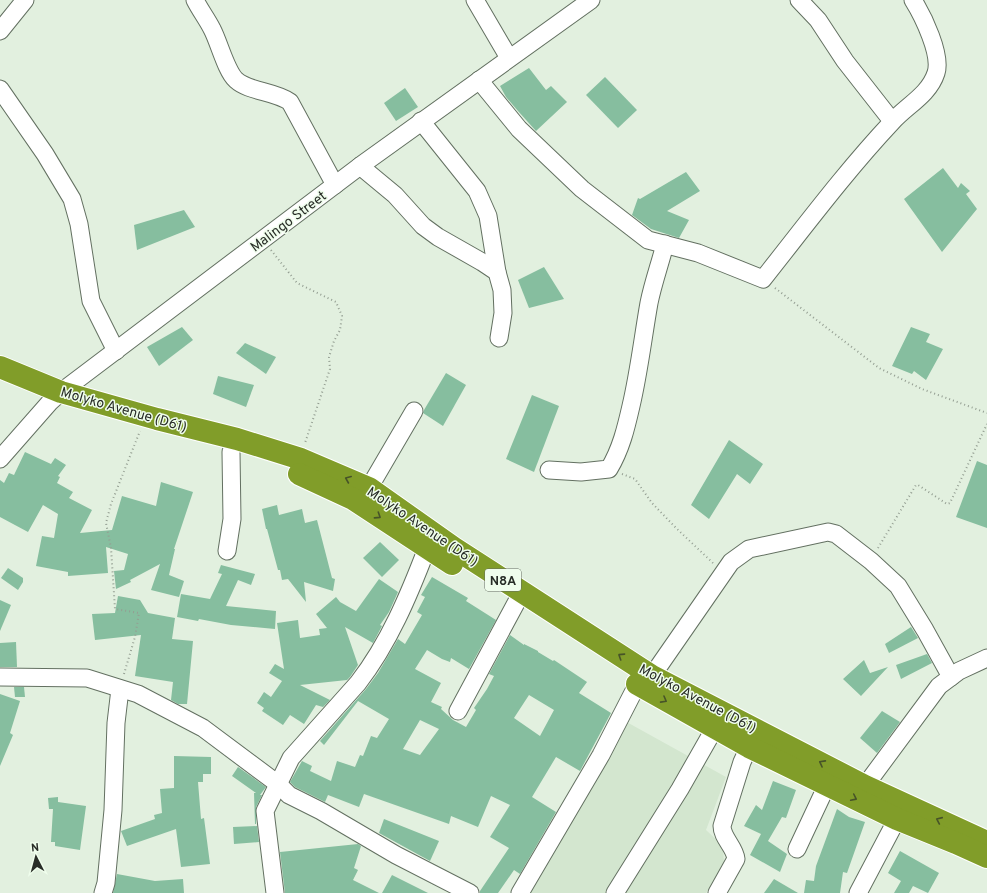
<svg xmlns="http://www.w3.org/2000/svg" width="987" height="893" font-family="Overpass,sans-serif">
  <style>
    .built { fill: #d3e6cf }
    .building { fill: #86be9f; fill-rule: evenodd }
    .lines { fill: none; stroke-linecap: round; stroke-linejoin: round }
    .minor-casing { stroke: #637061; stroke-width: 19 }
    .highway-casing { stroke: #fff; stroke-width: 24 }
    .path { stroke: #949e92; stroke-width: 2; stroke-dasharray: 1 3; stroke-linecap: butt }
    .minor { stroke: #fff; stroke-width: 17 }
    .highway { stroke: #819d29; stroke-width: 22 }
    .oneway { stroke: #475428 }
    .labels { text-anchor: middle; stroke-width: 3; stroke-linejoin: round; paint-order: stroke }
    .shield { fill: #effdec; stroke: #646b62; stroke-width: 1 }
    .shield-label { font-size: 13px; font-weight: bold; fill: #282d27 }
    .street-label { font-size: 14px; fill: #282d27; stroke: #effdec }
  </style>
  <rect width="100%" height="100%" fill="#e2f0df"/>
  <polygon class="built" points="623,720 726,777 706,830 723,846 724,864 706,893 526,893"/>
  <g class="building">
    <polygon points="529,68 546,90 551,86 567,102 536,131 518,111 506,97 500,86"/>
    <polygon points="605,77 637,110 618,128 586,95"/>
    <polygon points="405,88 418,107 396,121 384,103"/>
    <polygon points="943,168 958,188 961,183 970,191 966,194 977,209 942,252 904,199"/>
    <polygon points="686,172 700,191 667,211 689,220 679,238 651,229 632,215 638,198 640,199"/>
    <polygon points="184,210 195,227 137,250 134,225"/>
    <polygon points="544,267 564,299 529,308 518,280"/>
    <polygon points="182,327 193,340 159,366 147,347"/>
    <polygon points="911,327 930,334 926,342 943,349 926,380 914,371 912,374 892,366"/>
    <polygon points="245,343 276,357 266,374 236,353"/>
    <polygon points="446,373 466,385 443,426 423,413 424,410"/>
    <polygon points="218,376 254,385 246,407 213,394"/>
    <polygon points="532,395 559,406 534,472 506,459"/>
    <polygon points="729,440 763,464 750,484 737,474 709,519 691,505"/>
    <polygon points="25,452 51,464 55,458 66,465 58,476 60,477 57,483 73,492 69,498 92,510 80,533 112,530 122,496 156,506 161,482 193,492 174,549 175,549 169,575 184,581 179,597 151,590 160,564 130,580 131,582 116,589 114,571 124,570 128,554 106,547 108,573 68,576 68,572 36,566 42,536 54,538 58,514 43,505 28,532 0,517 0,480 4,483 9,473 14,475"/>
    <polygon points="977,461 987,465 987,528 956,517"/>
    <polygon points="277,505 279,515 302,509 305,523 317,520 332,578 335,579 333,591 304,582 306,602 288,579 282,580 280,570 278,570 267,529 266,529 262,509"/>
    <polygon points="380,542 399,560 382,577 363,558"/>
    <polygon points="221,565 255,574 251,585 238,580 226,606 276,611 275,629 231,625 199,619 198,621 177,617 181,594 210,599 222,574 218,573"/>
    <polygon points="8,568 23,578 23,582 18,590 1,578"/>
    <path d="M 432,577 L 468,598 L 466,601 L 496,620 L 469,669 L 451,658 L 450,662 L 442,659 L 427,650 L 415,669 L 441,683 L 431,702 L 442,707 L 441,709 L 453,720 L 466,727 L 476,710 L 474,708 L 487,689 L 494,676 L 489,674 L 510,635 L 524,645 L 524,644 L 538,651 L 538,652 L 553,661 L 554,660 L 587,682 L 579,693 L 611,713 L 580,771 L 556,757 L 532,797 L 556,812 L 520,874 L 514,870 L 498,893 L 480,893 L 480,891 L 509,848 L 490,837 L 510,805 L 491,796 L 478,827 L 451,816 L 449,824 L 364,794 L 359,807 L 328,795 L 325,802 L 295,787 L 290,782 L 302,761 L 312,766 L 310,771 L 331,781 L 337,761 L 355,767 L 360,755 L 363,756 L 371,736 L 377,738 L 389,719 L 358,701 L 324,745 L 320,741 L 366,689 L 378,673 L 398,639 L 405,644 L 422,615 L 417,612 L 425,597 L 421,595 ZM 529,695 L 554,710 L 540,736 L 514,718 ZM 420,720 L 439,729 L 420,755 L 403,749 Z"/>
    <polygon points="379,579 398,592 389,612 380,625 382,626 373,643 345,627 358,665 350,677 347,680 300,685 330,700 323,707 316,705 304,724 290,715 283,725 262,711 264,708 257,703 264,692 271,697 282,681 269,673 275,664 284,669 277,623 298,620 300,638 320,635 319,629 327,628 316,614 336,597 340,602 356,611"/>
    <polygon points="118,596 140,600 148,613 175,618 172,639 193,641 187,704 178,704 171,700 173,682 135,676 141,635 95,640 92,614 115,613"/>
    <polygon points="0,600 11,605 0,631"/>
    <polygon points="911,627 918,638 889,653 885,644"/>
    <polygon points="16,642 17,667 0,667 0,643"/>
    <polygon points="927,654 932,663 901,679 896,665"/>
    <polygon points="864,660 870,673 888,667 861,696 843,679"/>
    <polygon points="14,687 24,687 25,697 15,697"/>
    <polygon points="0,694 20,701 10,733 13,735 0,766"/>
    <polygon points="882,711 900,722 877,753 860,738"/>
    <polygon points="174,756 211,757 211,774 203,774 203,782 198,782 201,819 204,818 210,864 181,867 176,829 127,846 121,831 155,819 154,815 162,813 160,789 174,788"/>
    <polygon points="238,767 266,787 260,795 262,795 256,807 256,824 255,824 254,793 256,793 232,776"/>
    <polygon points="773,781 796,790 786,818 782,817 768,841 787,854 780,872 750,855 761,834 744,826 756,805 762,810"/>
    <polygon points="58,797 58,802 86,806 80,850 55,846 55,842 51,842 53,809 49,809 48,798"/>
    <polygon points="837,809 849,817 865,822 847,873 843,872 840,893 804,893 806,880 814,881 816,866"/>
    <polygon points="384,819 439,841 430,861 379,833"/>
    <polygon points="257,826 259,842 234,844 233,827"/>
    <polygon points="358,844 361,846 354,868 358,870 353,880 379,893 285,893 280,852"/>
    <polygon points="900,851 939,873 928,893 913,886 909,893 894,893 901,881 888,873"/>
    <polygon points="117,874 155,881 183,879 184,893 113,893"/>
    <polygon points="392,875 428,893 382,893"/>
    <polygon points="774,879 798,893 764,893"/>
  </g>
  <g class="lines">
    <defs>
      <g id="minor">
        <path d="M 195,0 C 200,10 207,19 212,29 C 219,42 226,71 236,80 C 249,92 275,91 290,102 L 335,185"/>
        <polyline points="475,0 509,58"/>
        <polyline points="799,0 818,20 845,61 892,121"/>
        <polyline points="0,31 25,0"/>
        <path d="M 479,80 L 519,129 L 582,189 L 648,240 L 698,253 L 763,279 C 805,226 846,171 892,122 C 906,106 929,95 936,73 C 942,55 923,16 913,0"/>
        <polyline points="0,89 45,154 72,199 79,224 91,301 116,351"/>
        <polyline points="421,121 477,191 488,216 497,272"/>
        <polyline points="360,166 395,195 423,226 438,237 482,262 497,272 502,290 503,313 499,338"/>
        <polyline points="0,459 50,402 61,392 360,166 591,0"/>
        <path d="M 549,470 L 581,472 L 609,469 C 621,449 626,428 631,406 C 639,372 643,337 649,303 C 653,283 660,264 665,244"/>
        <polyline points="369,488 414,411"/>
        <polyline points="227,551 232,519 231,452"/>
        <polyline points="652,676 731,562 749,549 828,532 836,534 871,561 898,586 925,630 951,677"/>
        <polyline points="0,677 87,678 138,694 203,728 278,784 289,795 321,811 396,855 470,893"/>
        <polyline points="458,711 516,603"/>
        <polyline points="865,786 939,686 959,671 987,658"/>
        <polyline points="797,849 827,785"/>
        <polyline points="103,893 106,883 113,810 116,723 120,689"/>
        <path d="M 275,893 L 265,811 L 291,758 L 358,683 C 389,643 409,595 427,548"/>
        <polyline points="520,893 601,755 637,685"/>
        <polyline points="615,893 680,789 721,717"/>
        <path d="M 717,893 L 736,859 C 735,847 722,838 722,826 L 742,762 L 749,747"/>
        <polyline points="858,893 897,819"/>
      </g>
      <g id="highway">
        <polyline points="0,367 61,392 157,419 237,439 301,459 369,488 454,548 652,676 865,786 987,842"/>
        <polyline points="299,474 353,499 452,564"/>
        <polyline points="637,684 749,747 897,819 956,843 987,857"/>
      </g>
    </defs>
    <use href="#minor" class="minor-casing"/>
    <use href="#highway" class="highway-casing"/>
    <g class="path">
      <polyline points="271,250 297,283 336,302 342,316 340,330 334,341 329,357 330,369 305,443"/>
      <polyline points="775,288 879,368 922,389 987,413"/>
      <polyline points="622,474 635,479 652,503 676,528 713,563"/>
      <polyline points="878,548 916,485 918,485 947,504 950,503 987,424"/>
      <polyline points="124,674 135,637 139,613 115,609 111,548 106,523 111,504 140,431"/>
    </g>
    <use href="#minor" class="minor"/>
    <use href="#highway" class="highway"/>
  </g>
  <defs><path id="oneway-chevron" d="M-2-3.5L2.5 0L-2 3.5" fill="none" stroke-width="1.6" stroke-linecap="round" stroke-linejoin="round"/></defs>
  <g class="oneway">
    <use href="#oneway-chevron" transform="translate(348 479) rotate(-157)"/>
    <use href="#oneway-chevron" transform="translate(378 516) rotate(33)"/>
    <use href="#oneway-chevron" transform="translate(621 656) rotate(-147)"/>
    <use href="#oneway-chevron" transform="translate(664 700) rotate(29)"/>
    <use href="#oneway-chevron" transform="translate(822 763) rotate(-152)"/>
    <use href="#oneway-chevron" transform="translate(854 798) rotate(26)"/>
    <use href="#oneway-chevron" transform="translate(939 820) rotate(-156)"/>
  </g>
  <g class="labels">
    <rect class="shield" x="485" y="569" width="36" height="22" rx="3"/>
    <g class="shield-label">
      <text x="503" y="585">N8A</text>
    </g>
    <g class="street-label">
      <text transform="translate(288 221) rotate(-37)" y="5">Malingo Street</text>
      <text transform="translate(124 409) rotate(16)" y="5">Molyko Avenue (D61)</text>
      <text transform="translate(423 526) rotate(34)" y="5">Molyko Avenue (D61)</text>
      <text transform="translate(698 698) rotate(28)" y="5">Molyko Avenue (D61)</text>
    </g>
  </g>
  <g transform="translate(36 857) rotate(354)" stroke="#effdec" stroke-width="3" paint-order="stroke">
  <path d="M0-3L7 15L0 10L-7 15Z" fill="#282d27"/>
  <text y="-6" font-size="11" font-weight="bold" text-anchor="middle" fill="#282d27">N</text>
  </g>
</svg>
